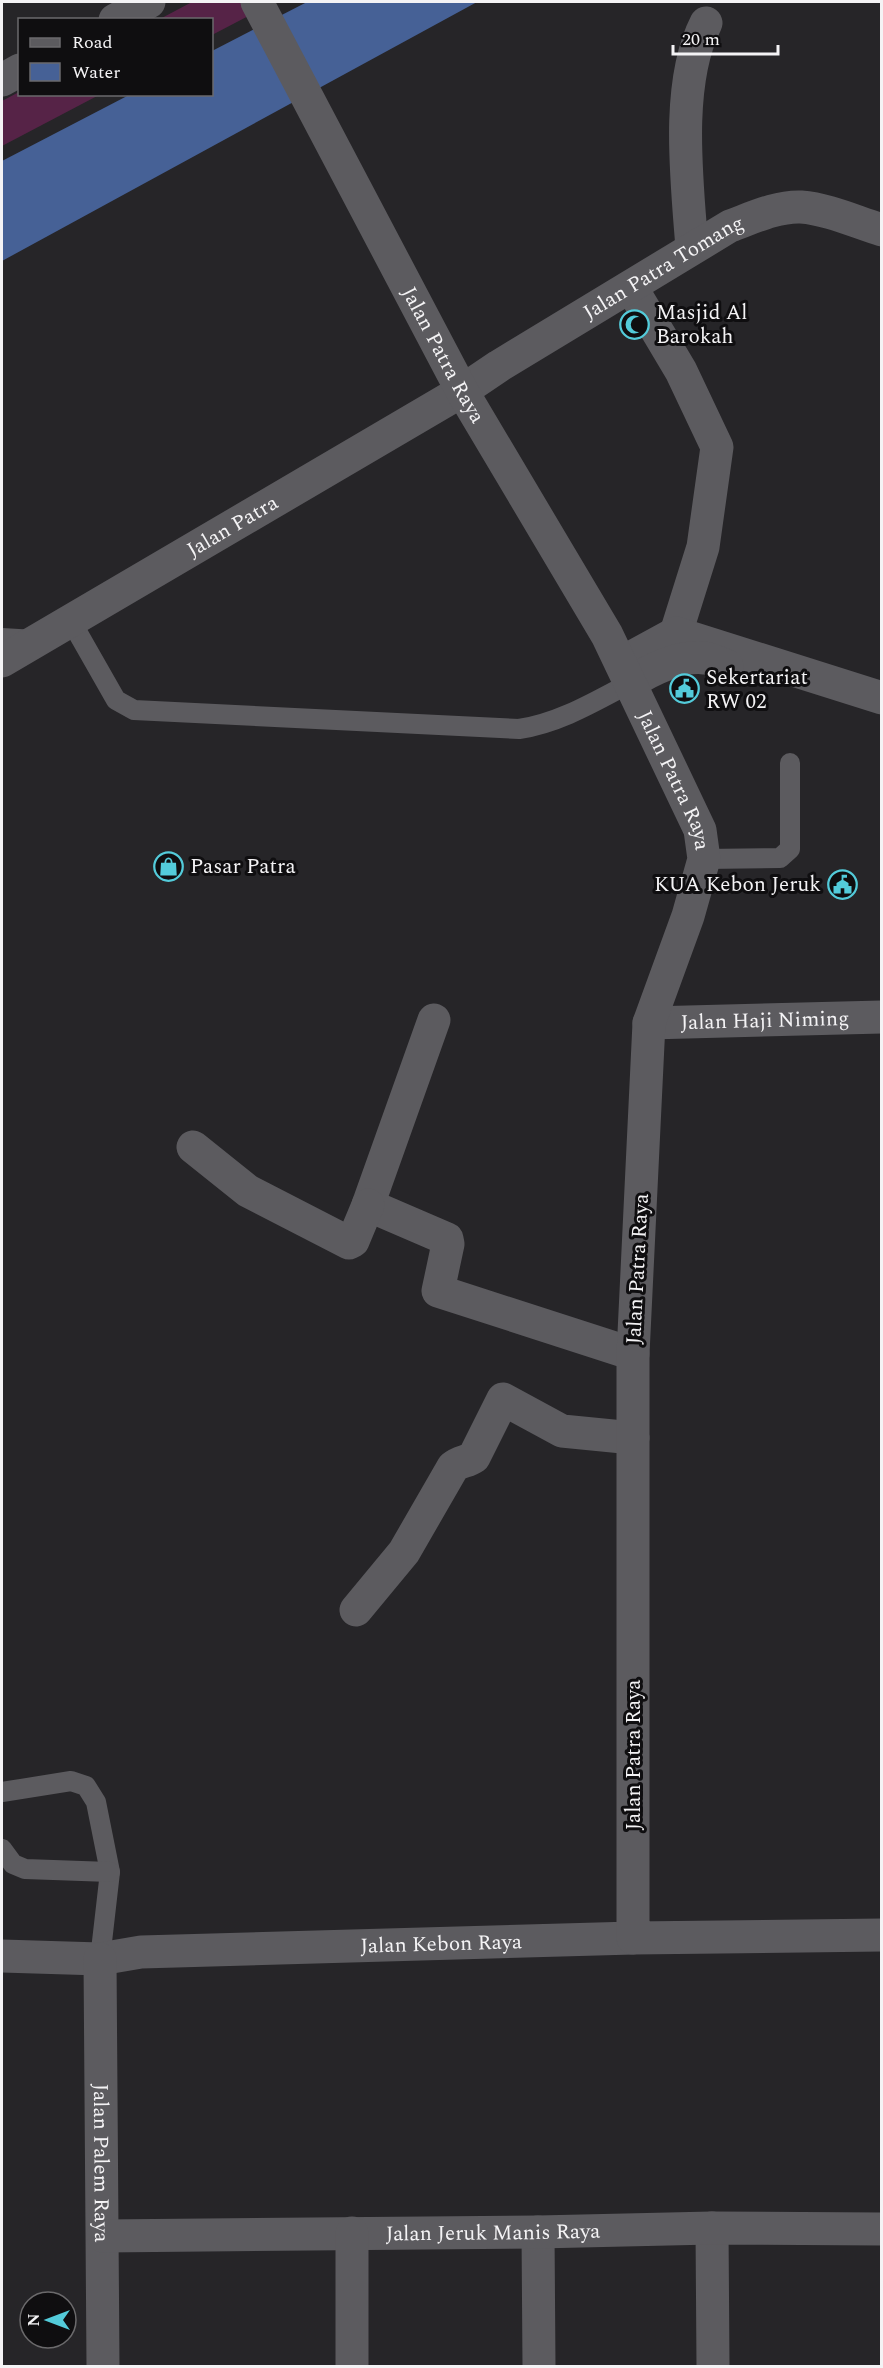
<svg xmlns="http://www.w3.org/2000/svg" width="883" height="2368" font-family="Spectral,serif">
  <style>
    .green { fill: #562347 }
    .water { fill: #466196 }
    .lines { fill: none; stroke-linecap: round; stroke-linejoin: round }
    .lane { stroke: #5c5b5f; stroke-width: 20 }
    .street { stroke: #5c5b5f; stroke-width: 33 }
    .secondary { stroke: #5c5b5f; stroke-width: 33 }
    .labels { text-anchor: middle; stroke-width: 6; stroke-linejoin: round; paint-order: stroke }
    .street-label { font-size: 21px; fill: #f4f3f5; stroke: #0f0e10 }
    .poi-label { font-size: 21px; fill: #f4f3f5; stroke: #0f0e10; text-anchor: start }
  </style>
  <rect width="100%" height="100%" fill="#262528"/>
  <g class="green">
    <polygon points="192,2 275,2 212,35 212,20 158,20"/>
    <polygon points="19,92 20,94 99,95 2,146 2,101"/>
  </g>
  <polygon class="water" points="307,2 477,2 2,261 2,161 129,95 212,94 212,51"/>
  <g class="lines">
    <g class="lane">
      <path d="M 71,621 L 116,700 L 134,710 L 519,729 C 559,723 594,702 630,683"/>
      <polyline points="2,638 35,640"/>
      <polyline points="704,859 780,858 790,849 790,763"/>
      <polyline points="2,1792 71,1781 86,1786 96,1802 110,1872 100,1959"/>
      <polyline points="2,1849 13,1864 25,1869 110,1872"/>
    </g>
    <g class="street">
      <path d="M 692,248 C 687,181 675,84 706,23"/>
      <polyline points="631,287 681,371 717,447 703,547 676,633"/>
      <path id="s1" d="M 2,661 L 462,391 L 499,366 L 730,226 C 752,218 777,206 801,207 C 828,209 856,222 882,230"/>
      <polyline points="621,663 676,633 882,698"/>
      <path d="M 630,683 C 650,670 680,655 705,658 C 712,659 720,663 727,666"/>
      <polyline points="434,1020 368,1205 447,1239 448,1244 438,1291 633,1354"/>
      <path id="s2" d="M 649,1023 L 882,1017"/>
      <polyline points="193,1147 248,1191 349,1243 353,1241 368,1205"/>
      <path d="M 356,1610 L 404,1552 L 453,1467 C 460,1461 467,1462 474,1457 L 503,1399 L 562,1431 L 633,1438"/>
      <path id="s3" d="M 2,1956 L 100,1959 L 141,1952 L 633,1938"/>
      <path id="s4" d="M 100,1959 L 103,2366"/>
      <polyline points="712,2228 713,2366"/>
      <polyline points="538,2232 539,2366"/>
      <path id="s5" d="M 103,2236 L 538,2232 L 712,2228 L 882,2229"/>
      <polyline points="352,2366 352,2233"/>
    </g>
    <g class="secondary">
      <path id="s6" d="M 257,2 L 462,391 L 607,635 L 700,830 L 704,859 L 688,916 L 649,1023 L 633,1354 L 633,1938 L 882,1935"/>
      <polyline points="115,20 149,2"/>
      <polyline points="2,80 20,70"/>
    </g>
  </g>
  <defs>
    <symbol id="mosque-ring" viewBox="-11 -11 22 22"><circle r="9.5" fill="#0f0e10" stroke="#53cbda" stroke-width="1.5"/><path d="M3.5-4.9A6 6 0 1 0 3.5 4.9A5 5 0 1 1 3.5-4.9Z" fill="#53cbda"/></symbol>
    <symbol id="civic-ring" viewBox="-11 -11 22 22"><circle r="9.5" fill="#0f0e10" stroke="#53cbda" stroke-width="1.5"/><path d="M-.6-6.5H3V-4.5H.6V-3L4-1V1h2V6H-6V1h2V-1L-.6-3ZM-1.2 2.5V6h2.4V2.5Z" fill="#53cbda"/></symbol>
    <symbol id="shop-ring" viewBox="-11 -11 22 22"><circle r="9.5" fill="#0f0e10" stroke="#53cbda" stroke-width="1.5"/><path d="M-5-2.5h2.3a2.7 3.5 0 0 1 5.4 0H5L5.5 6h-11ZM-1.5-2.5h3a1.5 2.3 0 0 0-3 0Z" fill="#53cbda"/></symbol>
  </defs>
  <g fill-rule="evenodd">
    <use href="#mosque-ring" x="618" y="308" width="33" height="33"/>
    <use href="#civic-ring" x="668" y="672" width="33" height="33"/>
    <use href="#shop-ring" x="152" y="850" width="33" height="33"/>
    <use href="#civic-ring" x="826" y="868" width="33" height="33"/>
  </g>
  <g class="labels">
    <g class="street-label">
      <text dy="7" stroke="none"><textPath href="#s1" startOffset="770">Jalan Patra Tomang</textPath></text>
      <text dy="7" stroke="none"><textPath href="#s6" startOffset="399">Jalan Patra Raya</textPath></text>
      <text dy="7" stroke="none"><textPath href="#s1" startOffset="267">Jalan Patra</textPath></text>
      <text dy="7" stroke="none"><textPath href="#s6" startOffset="884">Jalan Patra Raya</textPath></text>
      <text dy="7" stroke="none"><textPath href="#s2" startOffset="116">Jalan Haji Niming</textPath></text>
      <text transform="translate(637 1269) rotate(-87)" y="7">Jalan Patra Raya</text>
      <text transform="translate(633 1755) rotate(-90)" y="7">Jalan Patra Raya</text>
      <text dy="7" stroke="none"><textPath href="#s3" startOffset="440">Jalan Kebon Raya</textPath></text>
      <text dy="7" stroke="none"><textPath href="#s4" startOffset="204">Jalan Palem Raya</textPath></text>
      <text dy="7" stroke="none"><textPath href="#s5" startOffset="390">Jalan Jeruk Manis Raya</textPath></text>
    </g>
    <g class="poi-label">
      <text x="656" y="319">Masjid Al<tspan x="656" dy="24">Barokah</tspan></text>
      <text x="706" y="684">Sekertariat<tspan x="706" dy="24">RW 02</tspan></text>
      <text x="190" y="873">Pasar Patra</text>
      <text x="821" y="891" text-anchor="end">KUA Kebon Jeruk</text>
    </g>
  </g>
  <rect width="883" height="2368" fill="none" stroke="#f4f3f5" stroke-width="6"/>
  <rect x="18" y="18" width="195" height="78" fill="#0f0e10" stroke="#6b6a6c" stroke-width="1.5"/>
  <rect x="30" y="38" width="30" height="9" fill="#5c5b5f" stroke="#6b6a6c" stroke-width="1.5"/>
  <text x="72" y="48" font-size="18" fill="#f4f3f5">Road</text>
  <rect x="30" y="63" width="30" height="18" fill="#466196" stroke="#6b6a6c" stroke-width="1.5"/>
  <text x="72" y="78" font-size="18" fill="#f4f3f5">Water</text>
  <g transform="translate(48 2320) rotate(270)"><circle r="28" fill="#0f0e10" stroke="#6b6a6c" stroke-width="1.5"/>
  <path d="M0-4.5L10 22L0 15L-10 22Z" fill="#53cbda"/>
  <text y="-9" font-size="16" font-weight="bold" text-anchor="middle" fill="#f4f3f5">N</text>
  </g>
  <path d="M673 45v9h105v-9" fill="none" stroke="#f4f3f5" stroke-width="3"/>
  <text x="682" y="45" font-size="18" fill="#f4f3f5" stroke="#0f0e10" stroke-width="4.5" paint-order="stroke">20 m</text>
</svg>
